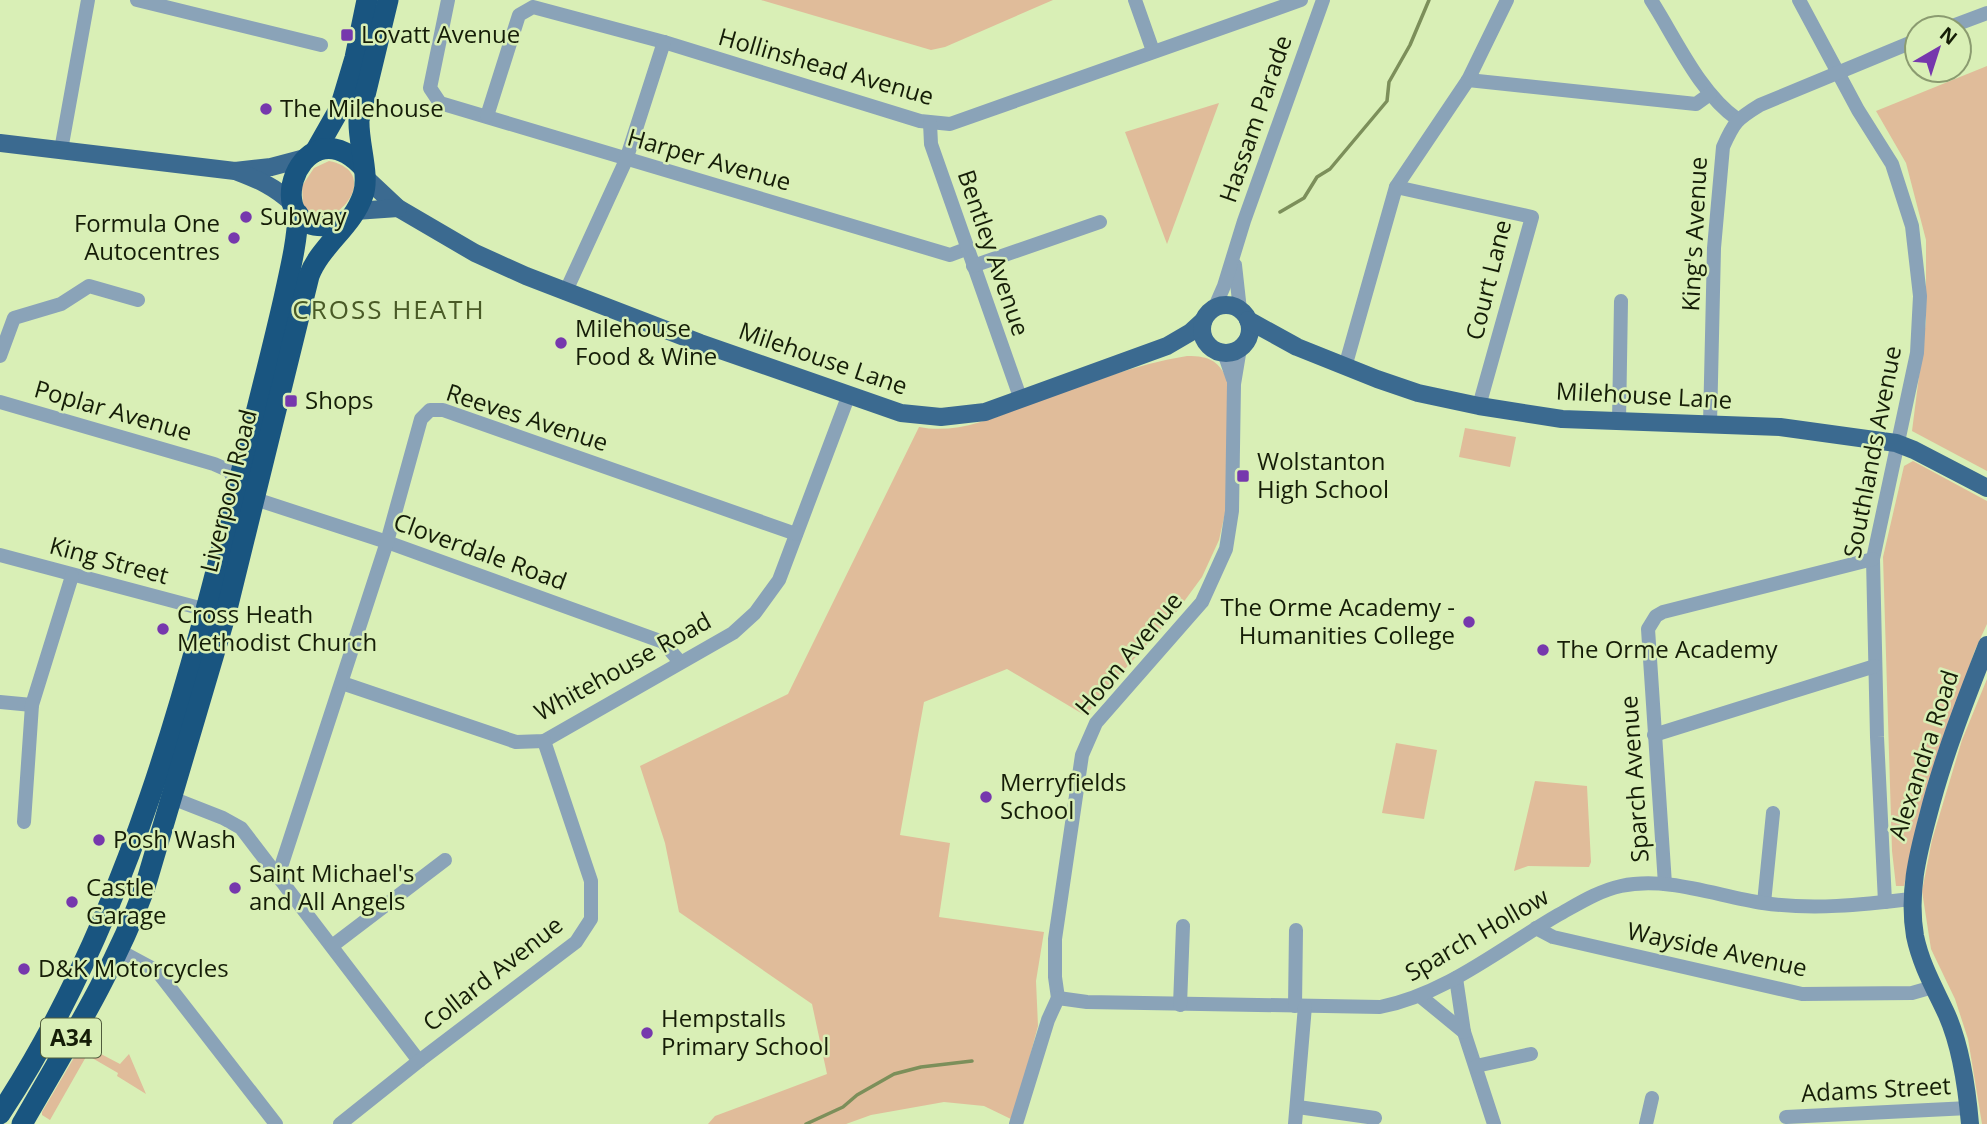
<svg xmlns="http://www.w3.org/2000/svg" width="1987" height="1124" font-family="'Open Sans',sans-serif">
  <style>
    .green { fill: #e0bc9a }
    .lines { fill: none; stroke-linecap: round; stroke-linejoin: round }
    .stream { stroke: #7c8f5a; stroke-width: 3.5 }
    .minor { stroke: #8aa3b8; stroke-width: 14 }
    .major { stroke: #3b6a90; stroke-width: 18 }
    .highway { stroke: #195580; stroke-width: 21 }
    .poi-dot { fill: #7638ad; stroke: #d9efb6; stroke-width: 2.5 }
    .labels { text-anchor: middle; stroke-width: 5; stroke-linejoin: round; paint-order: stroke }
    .shield { fill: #d9efb6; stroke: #505c3c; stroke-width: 2 }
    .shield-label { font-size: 23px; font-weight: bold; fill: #151d07 }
    .poi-label { font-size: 24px; fill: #151d07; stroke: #d9efb6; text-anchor: start }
    .street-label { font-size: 24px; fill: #151d07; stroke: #d9efb6 }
    .neighbourhood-label { font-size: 26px; letter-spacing: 2px; fill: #495a26; stroke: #d9efb6 }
  </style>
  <rect width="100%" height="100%" fill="#d9efb6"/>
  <g class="green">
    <polygon points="761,0 1053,0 945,47 931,50"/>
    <polygon points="1987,66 1987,471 1912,431 1926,321 1926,240 1906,163 1876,111"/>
    <polygon points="1219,103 1167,244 1125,132"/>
    <path d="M 329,161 C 370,169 355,206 326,218 L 306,210 L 303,205 L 302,186 L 314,168 Z"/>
    <path d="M 1187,356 C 1211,356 1219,361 1229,383 L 1228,500 L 1219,540 L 1202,577 L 1177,611 L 1098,699 L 1086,716 L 1007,669 L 924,702 L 900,835 L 950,843 L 939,917 L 1044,932 L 1036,981 L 1038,1026 L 1013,1120 L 984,1106 L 944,1102 L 871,1115 L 846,1124 L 708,1124 L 715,1116 L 827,1074 L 812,1004 L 679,912 L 665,843 L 640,766 L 788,694 L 919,427 C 960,435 1000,415 1038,401 C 1086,384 1136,364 1187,356 Z"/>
    <polygon points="1465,428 1516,437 1510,467 1459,457"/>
    <polygon points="1913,461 1987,501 1987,624 1975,650 1919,815 1904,886 1896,886 1892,851 1883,557 1904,466"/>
    <polygon points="1987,679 1987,1124 1982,1124 1968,1039 1955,999 1931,949 1922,891 1932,840 1962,740"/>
    <polygon points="1396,743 1437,750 1424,819 1382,813"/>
    <polygon points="1535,781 1587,786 1591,862 1589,867 1528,866 1514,871"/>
    <polygon points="82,1044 120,1064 129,1054 146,1094 117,1076 118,1073 87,1055 50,1120 42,1115 42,1112"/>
  </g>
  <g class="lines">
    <g class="stream">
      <polyline points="1280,212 1304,198 1317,177 1330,169 1387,101 1389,82 1410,45 1429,0"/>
      <polyline points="806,1124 843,1107 857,1095 894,1074 921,1067 972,1061"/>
    </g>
    <g class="minor">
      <polyline points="137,0 321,45"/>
      <polyline points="448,0 430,88 440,103 950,255 966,249"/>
      <polyline points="1135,0 1153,51"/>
      <path d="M 1651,0 C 1676,39 1699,92 1737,119"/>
      <polyline points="1799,0 1858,110 1892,164 1912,226 1920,296 1917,353 1873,559 1877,737 1885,902"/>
      <polyline points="1947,28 1987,13"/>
      <polyline points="1468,80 1696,104 1710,94"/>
      <polyline points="487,116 519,15 533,7 664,42 920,121 950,124 1301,0"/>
      <polyline points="930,123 931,144 1020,397"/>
      <polyline points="61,150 88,0"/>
      <polyline points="1396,187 1532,217 1479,406"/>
      <polyline points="1235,265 1240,310"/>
      <polyline points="973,266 1100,222"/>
      <polyline points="565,293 626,160 664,42"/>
      <polyline points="1214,309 1224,286 1244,221 1323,0"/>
      <polyline points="1224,353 1233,379"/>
      <polyline points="0,356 14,318 61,304 89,286 138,300"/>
      <polyline points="1345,367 1396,187 1468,80 1507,0"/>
      <polyline points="0,402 214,464 230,471 237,489"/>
      <polyline points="1619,422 1621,301"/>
      <path d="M 1710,424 L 1714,248 L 1723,147 C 1734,122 1737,119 1760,105 L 1917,40"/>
      <polyline points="255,499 387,542 663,642 680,662"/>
      <polyline points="0,555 207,610"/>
      <polyline points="342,683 516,742 544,741 733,633 755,613 779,580 848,397"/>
      <polyline points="0,702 32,705"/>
      <polyline points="1654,735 1875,666"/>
      <polyline points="172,798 223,818 241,828 419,1061"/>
      <polyline points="24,822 32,705 72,576"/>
      <polyline points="278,876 387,542 421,419 430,410 443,410 796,534"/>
      <polyline points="1665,884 1648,629 1656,616 1663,612 1873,559"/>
      <polyline points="1764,903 1773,813"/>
      <polyline points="1536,928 1553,937 1802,994 1912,993 1933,987"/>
      <polyline points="332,946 445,860"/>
      <polyline points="118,950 157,971 276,1124"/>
      <polyline points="1456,978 1464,1032 1494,1124"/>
      <polyline points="1420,996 1464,1032"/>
      <path d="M 1058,998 L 1087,1002 L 1380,1007 C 1446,994 1501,948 1558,915 C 1578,904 1598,891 1621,886 C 1667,876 1717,896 1763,903 C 1812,910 1862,905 1911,899"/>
      <polyline points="1058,998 1055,977 1055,939 1082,755 1096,723 1202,602 1226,549 1232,511 1234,384 1240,348"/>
      <polyline points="1180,1005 1183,926"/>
      <polyline points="1295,1006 1296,930"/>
      <polyline points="1476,1066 1531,1054"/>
      <polyline points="1298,1107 1375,1118"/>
      <polyline points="1786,1117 1969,1108"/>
      <polyline points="340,1124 419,1061 576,942 591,919 591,881 544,741"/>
      <polyline points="1016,1124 1048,1020 1058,998"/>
      <polyline points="1295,1124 1305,1006"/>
      <polyline points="1646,1124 1652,1098"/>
    </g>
    <g class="major">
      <polyline points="0,143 235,171 271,167 305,158"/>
      <path d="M 238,172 C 259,180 275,187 292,203"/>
      <polyline points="366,178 398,208 475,253 526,276 700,343 901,413 941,417 985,412 1167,346 1191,332 1203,321"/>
      <polyline points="355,211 398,208"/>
      <circle cx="1226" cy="329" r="24"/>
      <polyline points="1248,320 1297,347 1377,379 1418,393 1479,406 1562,419 1780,427 1896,443 1914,450 1987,488"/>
      <path d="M 1970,1124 C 1967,1089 1961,1047 1947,1015 C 1935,989 1921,965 1915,936 C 1908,894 1917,857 1928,816 C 1943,757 1965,701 1987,645"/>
    </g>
    <g class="highway">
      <polyline points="315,152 340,108 355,58 367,0"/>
      <path d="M 347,221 C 249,254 297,96 363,167"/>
      <path d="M 0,1114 C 129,919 189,682 245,457 C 258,404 272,351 284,298 C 290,270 297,243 298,214"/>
      <path d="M 22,1124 C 66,1047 114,971 145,887 L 226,613 L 309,276 C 320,246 353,226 363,195 C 370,176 358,143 359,120 L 388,0"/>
    </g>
  </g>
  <g class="poi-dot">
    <rect x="340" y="28" width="14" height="14" rx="3.5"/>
    <circle cx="266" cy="109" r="7"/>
    <circle cx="246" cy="217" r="7"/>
    <circle cx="234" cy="238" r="7"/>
    <circle cx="561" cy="343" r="7"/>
    <rect x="284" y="394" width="14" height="14" rx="3.5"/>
    <rect x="1236" y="469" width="14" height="14" rx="3.5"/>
    <circle cx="1469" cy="622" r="7"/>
    <circle cx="163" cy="629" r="7"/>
    <circle cx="1543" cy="650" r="7"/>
    <circle cx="986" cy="797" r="7"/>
    <circle cx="99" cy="840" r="7"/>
    <circle cx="235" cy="888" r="7"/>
    <circle cx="72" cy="902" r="7"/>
    <circle cx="24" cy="969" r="7"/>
    <circle cx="647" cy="1033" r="7"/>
  </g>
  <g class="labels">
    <rect class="shield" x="41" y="1018.5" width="60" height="39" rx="5"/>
    <g class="shield-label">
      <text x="71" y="1046">A34</text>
    </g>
    <g class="poi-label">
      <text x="361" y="43">Lovatt Avenue</text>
      <text x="280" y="117">The Milehouse</text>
      <text x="260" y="225">Subway</text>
      <text x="220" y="232" text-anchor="end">Formula One<tspan x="220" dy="28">Autocentres</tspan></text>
      <text x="575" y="337">Milehouse<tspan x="575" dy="28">Food &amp; Wine</tspan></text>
      <text x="305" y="409">Shops</text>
      <text x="1257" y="470">Wolstanton<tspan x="1257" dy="28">High School</tspan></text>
      <text x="1455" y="616" text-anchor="end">The Orme Academy -<tspan x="1455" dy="28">Humanities College</tspan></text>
      <text x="177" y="623">Cross Heath<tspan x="177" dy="28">Methodist Church</tspan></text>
      <text x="1557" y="658">The Orme Academy</text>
      <text x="1000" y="791">Merryfields<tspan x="1000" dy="28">School</tspan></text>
      <text x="113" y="848">Posh Wash</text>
      <text x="249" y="882">Saint Michael's<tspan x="249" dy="28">and All Angels</tspan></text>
      <text x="86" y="896">Castle<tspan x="86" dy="28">Garage</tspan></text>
      <text x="38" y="977">D&amp;K Motorcycles</text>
      <text x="661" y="1027">Hempstalls<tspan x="661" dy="28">Primary School</tspan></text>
    </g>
    <g class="street-label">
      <text transform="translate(826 67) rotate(16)" y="8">Hollinshead Avenue</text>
      <text transform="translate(1256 119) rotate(-71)" y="8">Hassam Parade</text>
      <text transform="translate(709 160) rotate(16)" y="8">Harper Avenue</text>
      <text transform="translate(1695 234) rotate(-87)" y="8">King's Avenue</text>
      <text transform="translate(993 253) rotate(71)" y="8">Bentley Avenue</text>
      <text transform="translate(1489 280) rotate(-76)" y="8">Court Lane</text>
      <text transform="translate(823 359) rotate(19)" y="8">Milehouse Lane</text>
      <text transform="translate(1644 396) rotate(3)" y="8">Milehouse Lane</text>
      <text transform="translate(113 411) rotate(16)" y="8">Poplar Avenue</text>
      <text transform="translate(527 418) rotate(18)" y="8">Reeves Avenue</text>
      <text transform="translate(1873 452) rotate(-79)" y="8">Southlands Avenue</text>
      <text transform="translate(229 491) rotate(-76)" y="8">Liverpool Road</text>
      <text transform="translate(480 552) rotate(20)" y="8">Cloverdale Road</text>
      <text transform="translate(109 561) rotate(15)" y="8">King Street</text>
      <text transform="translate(1129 654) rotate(-50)" y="8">Hoon Avenue</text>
      <text transform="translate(623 667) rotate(-29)" y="8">Whitehouse Road</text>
      <text transform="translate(1924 755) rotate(-72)" y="8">Alexandra Road</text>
      <text transform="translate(1635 779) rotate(-94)" y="8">Sparch Avenue</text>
      <text transform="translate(1477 935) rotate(-30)" y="8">Sparch Hollow</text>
      <text transform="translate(1717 950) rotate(12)" y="8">Wayside Avenue</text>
      <text transform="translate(493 974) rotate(-38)" y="8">Collard Avenue</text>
      <text transform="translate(1876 1090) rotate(-3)" y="8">Adams Street</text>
    </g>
    <g class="neighbourhood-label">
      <text x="389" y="319">CROSS HEATH</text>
    </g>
  </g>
  <g transform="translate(1938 49) rotate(39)"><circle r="33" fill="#d9efb6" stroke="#8b9b70" stroke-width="2"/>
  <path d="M0-5L12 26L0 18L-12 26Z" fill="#7638ad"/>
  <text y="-10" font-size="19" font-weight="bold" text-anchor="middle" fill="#151d07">N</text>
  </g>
</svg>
